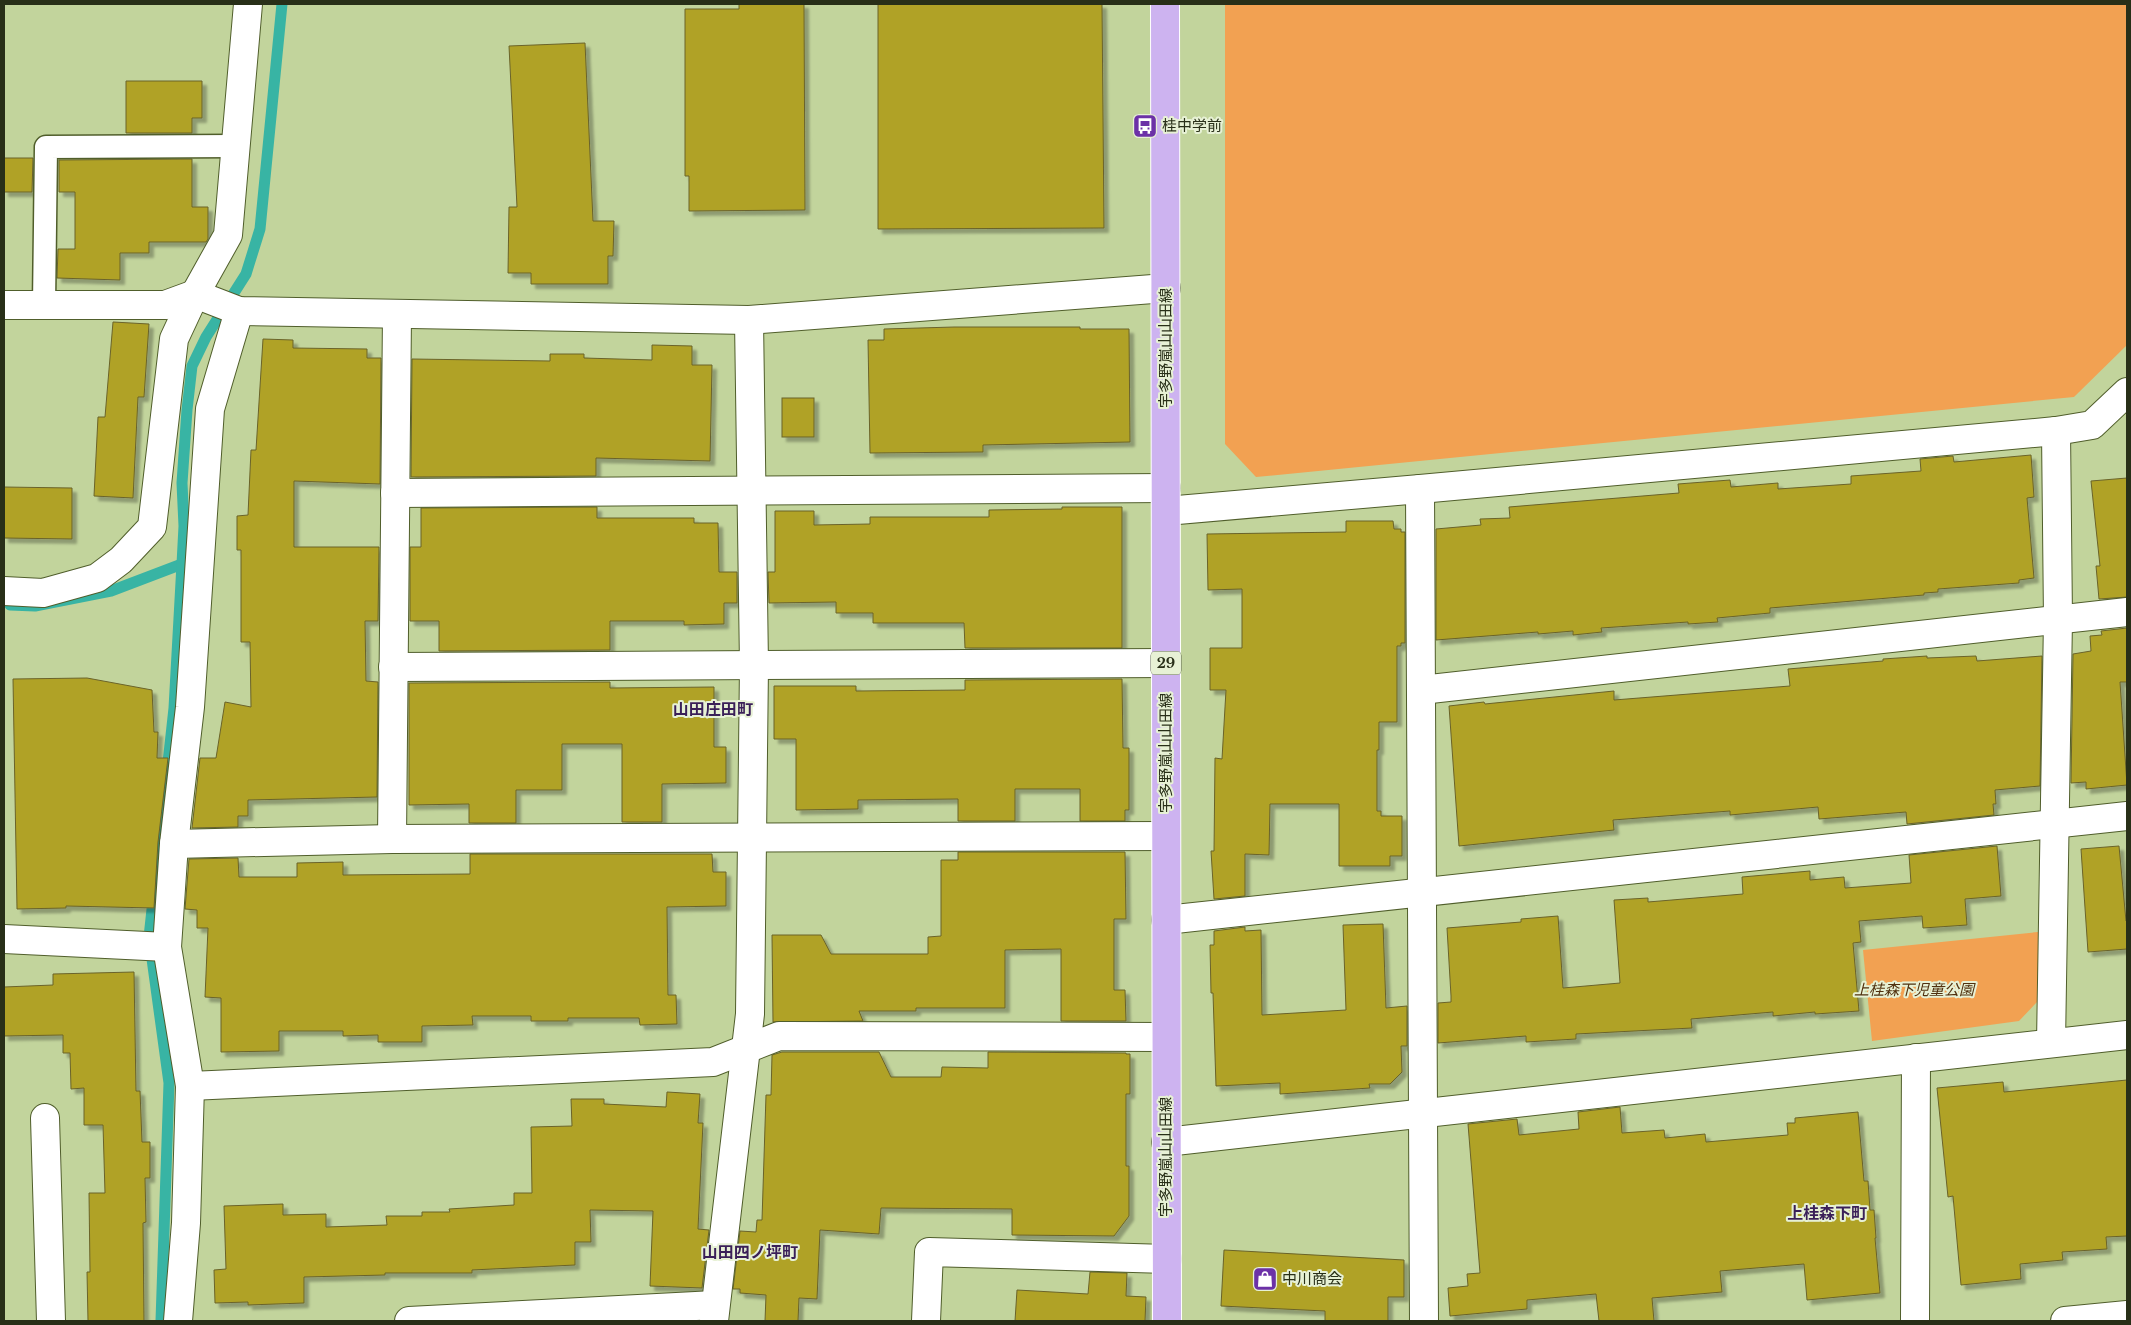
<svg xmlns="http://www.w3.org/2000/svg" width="2131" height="1325" font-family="'Libre Baskerville','Noto Sans JP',serif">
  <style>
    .green { fill: #f2a152 }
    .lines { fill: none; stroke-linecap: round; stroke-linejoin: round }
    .stream { stroke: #38b4a4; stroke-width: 11 }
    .building { fill: #b0a226; stroke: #6a632a; filter: url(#shadow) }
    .lane-casing { stroke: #505e2b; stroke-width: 25 }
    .street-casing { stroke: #505e2b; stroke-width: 30 }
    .primary-casing { stroke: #fff; stroke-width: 30 }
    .lane { stroke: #fff; stroke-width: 22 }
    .street { stroke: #fff; stroke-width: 28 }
    .primary { stroke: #cdb3f0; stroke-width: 28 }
    .labels { text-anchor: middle; stroke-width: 4; stroke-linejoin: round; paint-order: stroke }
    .shield { fill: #e7f1d5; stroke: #616951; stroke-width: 1 }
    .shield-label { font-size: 14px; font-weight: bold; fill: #282f18 }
    .poi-label { font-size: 15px; fill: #282f18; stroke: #e7f1d5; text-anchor: start }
    .street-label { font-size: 15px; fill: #282f18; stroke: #e7f1d5 }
    .park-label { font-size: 15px; font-style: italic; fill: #50300e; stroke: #e7f1d5 }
    .neighbourhood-label { font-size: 16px; font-weight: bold; fill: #3a1f58; stroke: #e7f1d5 }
  </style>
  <defs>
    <filter id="shadow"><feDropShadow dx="4.5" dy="4.5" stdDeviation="1" flood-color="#0004"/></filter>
  </defs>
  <rect width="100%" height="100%" fill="#c2d49c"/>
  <g class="green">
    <polygon points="1225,4 2127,4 2127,345 2074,397 1256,477 1225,444"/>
    <polygon points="2038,932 2038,1001 2019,1021 1872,1041 1863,950"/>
  </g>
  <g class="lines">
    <g class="stream">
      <polyline points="10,605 35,606 111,591 182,564"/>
      <polyline points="161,1321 169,1083 149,937 174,708 182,564 184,526 182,483 187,410 192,366 206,337 246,274 260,229 282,4"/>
    </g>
  </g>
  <g class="building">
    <polygon points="739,4 804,4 805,210 689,211 689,176 685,176 685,9 739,9"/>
    <polygon points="878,4 1102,4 1104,228 878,229"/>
    <polygon points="585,43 593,221 614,221 613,256 608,256 608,284 531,284 531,273 508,273 509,207 517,207 509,46"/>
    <polygon points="126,81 202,81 202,118 192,118 192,133 126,133"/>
    <polygon points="4,158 33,158 32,192 4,192"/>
    <polygon points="192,159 192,207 208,207 208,239 206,242 149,242 149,253 120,253 120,280 57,278 58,249 75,249 75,192 59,192 59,160"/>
    <polygon points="113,322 149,324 144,397 138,397 133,498 94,496 98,417 105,417"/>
    <polygon points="954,327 1080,327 1080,329 1129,329 1130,442 983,445 983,452 870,453 868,340 884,340 884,329"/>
    <polygon points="263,339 293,340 293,348 367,349 367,358 381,358 380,484 294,481 294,547 379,547 378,621 365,621 366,681 378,682 377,797 248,800 248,816 238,816 238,827 192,828 200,758 216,758 225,702 251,707 250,642 241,642 241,550 237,550 237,516 248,515 251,450 256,450"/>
    <polygon points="652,345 692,346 692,365 712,365 710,461 596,458 596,476 411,477 412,359 550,361 550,354 584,354 584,358 652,360"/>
    <rect x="782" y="398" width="32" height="39"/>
    <polygon points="2031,455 2034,497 2027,498 2034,578 2019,580 2019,583 1938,589 1938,592 1924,593 1924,595 1770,608 1770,613 1717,618 1718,622 1688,624 1688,622 1601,628 1602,632 1573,635 1573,631 1538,634 1538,632 1436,640 1436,529 1481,525 1480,519 1510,518 1509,507 1679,493 1678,484 1730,480 1731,487 1778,483 1778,489 1851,484 1851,476 1921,471 1920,459 1953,456 1954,462"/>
    <polygon points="2127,478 2127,597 2099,599 2096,566 2100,566 2091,481"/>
    <polygon points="4,487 72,488 72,539 4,538"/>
    <polygon points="597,507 597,518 694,518 694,523 718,523 719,572 737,572 737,603 724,603 724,624 684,625 684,621 610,621 610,650 439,651 439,621 410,621 410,547 421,547 421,508"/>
    <polygon points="1062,507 1122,507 1122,648 965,648 964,623 873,623 873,613 836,613 836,602 769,603 768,572 775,572 775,511 814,511 814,525 870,524 870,517 989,517 989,510 1062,509"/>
    <polygon points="1346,521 1393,521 1394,529 1401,529 1401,532 1405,532 1405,643 1401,643 1401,646 1397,646 1397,722 1379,722 1379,750 1377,750 1377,811 1381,811 1381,816 1402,816 1402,856 1390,856 1390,866 1339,866 1339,804 1270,804 1269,855 1245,854 1245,896 1214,899 1211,851 1214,851 1215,758 1222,759 1226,690 1210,690 1210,648 1242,648 1242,589 1208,590 1207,534 1346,532"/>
    <polygon points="2127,628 2127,682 2120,682 2127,785 2086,789 2086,782 2071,783 2073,654 2091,651 2090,636 2102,635 2101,631"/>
    <polygon points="1927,656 1927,658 1976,656 1977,661 2042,656 2040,786 1995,790 1996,804 1993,804 1994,815 1907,824 1906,812 1819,819 1818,807 1730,815 1730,811 1613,820 1614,830 1459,846 1449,706 1484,702 1485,704 1614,691 1614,700 1790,686 1788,669 1883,661 1883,659"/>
    <polygon points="87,678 152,690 154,732 158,732 157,758 168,758 158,842 154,908 66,906 66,908 17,909 13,679"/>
    <polygon points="1122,679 1123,748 1129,748 1129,810 1125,810 1125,821 1080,821 1080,789 1015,789 1015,821 958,821 958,799 858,800 858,809 796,810 796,739 774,739 774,686 856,686 856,691 965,690 965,680"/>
    <polygon points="610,682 610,688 714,687 714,747 726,747 726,783 662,784 662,822 622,822 622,744 562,744 562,790 516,790 516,823 469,823 469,804 409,805 409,683"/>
    <polygon points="1997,846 2001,896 1965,899 1967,925 1923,928 1922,916 1859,921 1861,942 1853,943 1859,1011 1815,1014 1815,1012 1773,1016 1773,1012 1691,1019 1692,1028 1576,1034 1576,1039 1526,1042 1526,1036 1438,1043 1438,1003 1451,1002 1451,996 1447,928 1521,922 1521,919 1558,916 1563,988 1620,983 1614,900 1648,898 1648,902 1743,894 1742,877 1810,871 1810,880 1844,877 1845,888 1911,883 1909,855"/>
    <polygon points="2119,846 2126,921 2127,920 2127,949 2088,952 2081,849"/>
    <polygon points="958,852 1125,852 1126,919 1114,919 1114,990 1125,990 1126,1021 1061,1021 1061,949 1005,950 1005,1008 916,1008 916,1011 859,1011 863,1021 773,1022 772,935 821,935 831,954 928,954 928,937 941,936 941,860 958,860"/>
    <polygon points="470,854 712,854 713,872 726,872 726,906 667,907 668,995 676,995 677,1024 640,1025 639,1018 568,1018 568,1021 531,1021 531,1016 472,1016 473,1025 422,1026 422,1042 378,1042 378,1035 343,1036 343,1031 279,1031 279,1051 221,1052 221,998 205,997 208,928 197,928 197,910 185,909 189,859 238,858 239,877 297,877 297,863 343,862 343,875 470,874"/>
    <polygon points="1383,924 1386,1008 1407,1006 1407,1046 1401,1046 1402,1072 1390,1084 1369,1084 1370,1088 1280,1094 1280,1083 1216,1086 1213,993 1211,993 1210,945 1214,945 1214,931 1245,927 1245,931 1261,930 1262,1015 1346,1010 1343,925"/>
    <polygon points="134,972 136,1091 140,1091 142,1142 150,1142 150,1178 145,1178 146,1222 143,1223 144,1321 88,1321 87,1272 90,1272 89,1193 105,1193 103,1125 84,1125 84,1088 71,1089 70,1053 63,1053 63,1035 4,1036 4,987 53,985 53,974"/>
    <polygon points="782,1052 879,1052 891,1077 941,1077 942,1067 988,1068 988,1052 1126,1053 1126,1054 1130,1054 1130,1094 1126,1094 1126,1166 1129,1166 1129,1216 1114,1236 1012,1235 1012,1209 881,1208 879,1234 820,1230 817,1299 799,1298 798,1321 765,1321 766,1295 740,1293 740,1289 733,1289 740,1231 756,1232 757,1220 762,1220 766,1095 771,1095 772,1055"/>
    <polygon points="2127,1080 2127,1236 2106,1237 2107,1249 2062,1252 2063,1260 2020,1264 2021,1279 1961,1285 1953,1196 1948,1197 1937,1088 2003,1082 2004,1092"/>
    <polygon points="667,1092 700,1094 698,1123 703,1123 698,1229 709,1230 702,1288 650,1286 653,1211 590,1210 591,1242 575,1242 575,1265 472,1270 472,1273 385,1273 385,1275 304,1277 304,1303 248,1305 248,1302 215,1303 214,1270 226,1269 224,1206 283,1204 283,1215 326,1214 326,1227 387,1225 386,1216 422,1216 422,1212 450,1212 449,1209 514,1205 514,1193 532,1193 531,1127 572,1126 571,1099 604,1099 604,1104 666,1107"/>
    <polygon points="1620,1107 1622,1133 1664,1130 1665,1138 1705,1134 1706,1142 1788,1135 1787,1123 1795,1123 1795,1118 1858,1112 1864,1181 1868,1181 1870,1210 1874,1210 1876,1238 1875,1238 1880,1293 1807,1300 1804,1264 1720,1271 1722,1292 1652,1298 1654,1321 1599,1321 1596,1294 1527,1300 1527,1309 1450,1316 1448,1288 1468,1286 1467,1274 1480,1273 1468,1124 1517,1119 1519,1135 1579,1129 1578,1112"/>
    <polygon points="1224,1250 1404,1260 1404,1297 1388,1297 1388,1321 1325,1321 1325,1311 1221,1306"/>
    <polygon points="1090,1272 1127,1273 1126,1296 1146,1297 1145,1321 1015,1321 1017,1290 1088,1294"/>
  </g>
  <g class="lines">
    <defs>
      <polyline id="lane" points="44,304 46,147 235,146"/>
      <g id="street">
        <polyline points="4,305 165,305 195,294 239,311 749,320 1166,288"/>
        <polyline points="1420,489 1424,1321"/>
        <polyline points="395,493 1166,488"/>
        <polyline points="1166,511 1420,489 2056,431 2092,425 2127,392"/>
        <polyline points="4,591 43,593 97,578 121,560 152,527 174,339 195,294 228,235 248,4"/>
        <polyline points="393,667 1166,663"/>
        <polyline points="1421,690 2127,612"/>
        <polyline points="392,839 397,314"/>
        <polyline points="174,844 392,839 1166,836"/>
        <polyline points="1166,920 2127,816"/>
        <polyline points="4,939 167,947"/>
        <polyline points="2051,1043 2058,619 2056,431"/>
        <polyline points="190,1086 713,1062 779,1036 1166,1037"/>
        <polyline points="45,1118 51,1321"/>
        <polyline points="1166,1142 2127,1035"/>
        <polyline points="178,1321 186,1223 190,1086 167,947 174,844 190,707 210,409 239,311"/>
        <polyline points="409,1321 715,1305"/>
        <polyline points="714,1321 750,1014 754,665 749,320"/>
        <polyline points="926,1321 929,1252 1167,1259"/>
        <polyline points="1915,1321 1916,1058"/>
        <polyline points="2065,1321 2127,1315"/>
      </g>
      <polyline id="primary" points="1165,4 1167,1321"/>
    </defs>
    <use href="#lane" class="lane-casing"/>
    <use href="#street" class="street-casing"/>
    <use href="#primary" class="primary-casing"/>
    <use href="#lane" class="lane"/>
    <use href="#street" class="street"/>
    <use href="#primary" class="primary"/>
  </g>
  <defs>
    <symbol id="bus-square" viewBox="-11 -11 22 22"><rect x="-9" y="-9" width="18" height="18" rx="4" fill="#6c31a7" stroke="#e7f1d5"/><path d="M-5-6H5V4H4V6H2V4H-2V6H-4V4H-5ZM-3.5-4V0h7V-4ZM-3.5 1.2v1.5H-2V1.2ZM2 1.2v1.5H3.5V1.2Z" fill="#fff"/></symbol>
    <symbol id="shop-square" viewBox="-11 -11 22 22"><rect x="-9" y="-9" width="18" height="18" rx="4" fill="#6c31a7" stroke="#e7f1d5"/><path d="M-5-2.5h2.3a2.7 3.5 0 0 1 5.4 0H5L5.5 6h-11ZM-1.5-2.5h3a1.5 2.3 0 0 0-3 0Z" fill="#fff"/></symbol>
  </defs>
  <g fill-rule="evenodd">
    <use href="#bus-square" x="1131" y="112" width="28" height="28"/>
    <use href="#shop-square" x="1251" y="1265" width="28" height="28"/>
  </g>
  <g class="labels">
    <rect class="shield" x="1151" y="651.5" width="30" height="23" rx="4"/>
    <g class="shield-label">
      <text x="1166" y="668">29</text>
    </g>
    <g class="poi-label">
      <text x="1162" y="131">桂中学前</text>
      <text x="1282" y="1284">中川商会</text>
    </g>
    <g class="street-label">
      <text transform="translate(1166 348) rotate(-90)" y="5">宇多野嵐山山田線</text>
      <text transform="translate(1166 753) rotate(-90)" y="5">宇多野嵐山山田線</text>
      <text transform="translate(1166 1157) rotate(-90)" y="5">宇多野嵐山山田線</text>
    </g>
    <g class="park-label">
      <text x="1914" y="995">上桂森下児童公園</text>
    </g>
    <g class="neighbourhood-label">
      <text x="713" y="715">山田庄田町</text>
      <text x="1827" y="1219">上桂森下町</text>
      <text x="750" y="1258">山田四ノ坪町</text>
    </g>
  </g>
  <rect width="2131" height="1325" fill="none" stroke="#282f18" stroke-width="10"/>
</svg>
